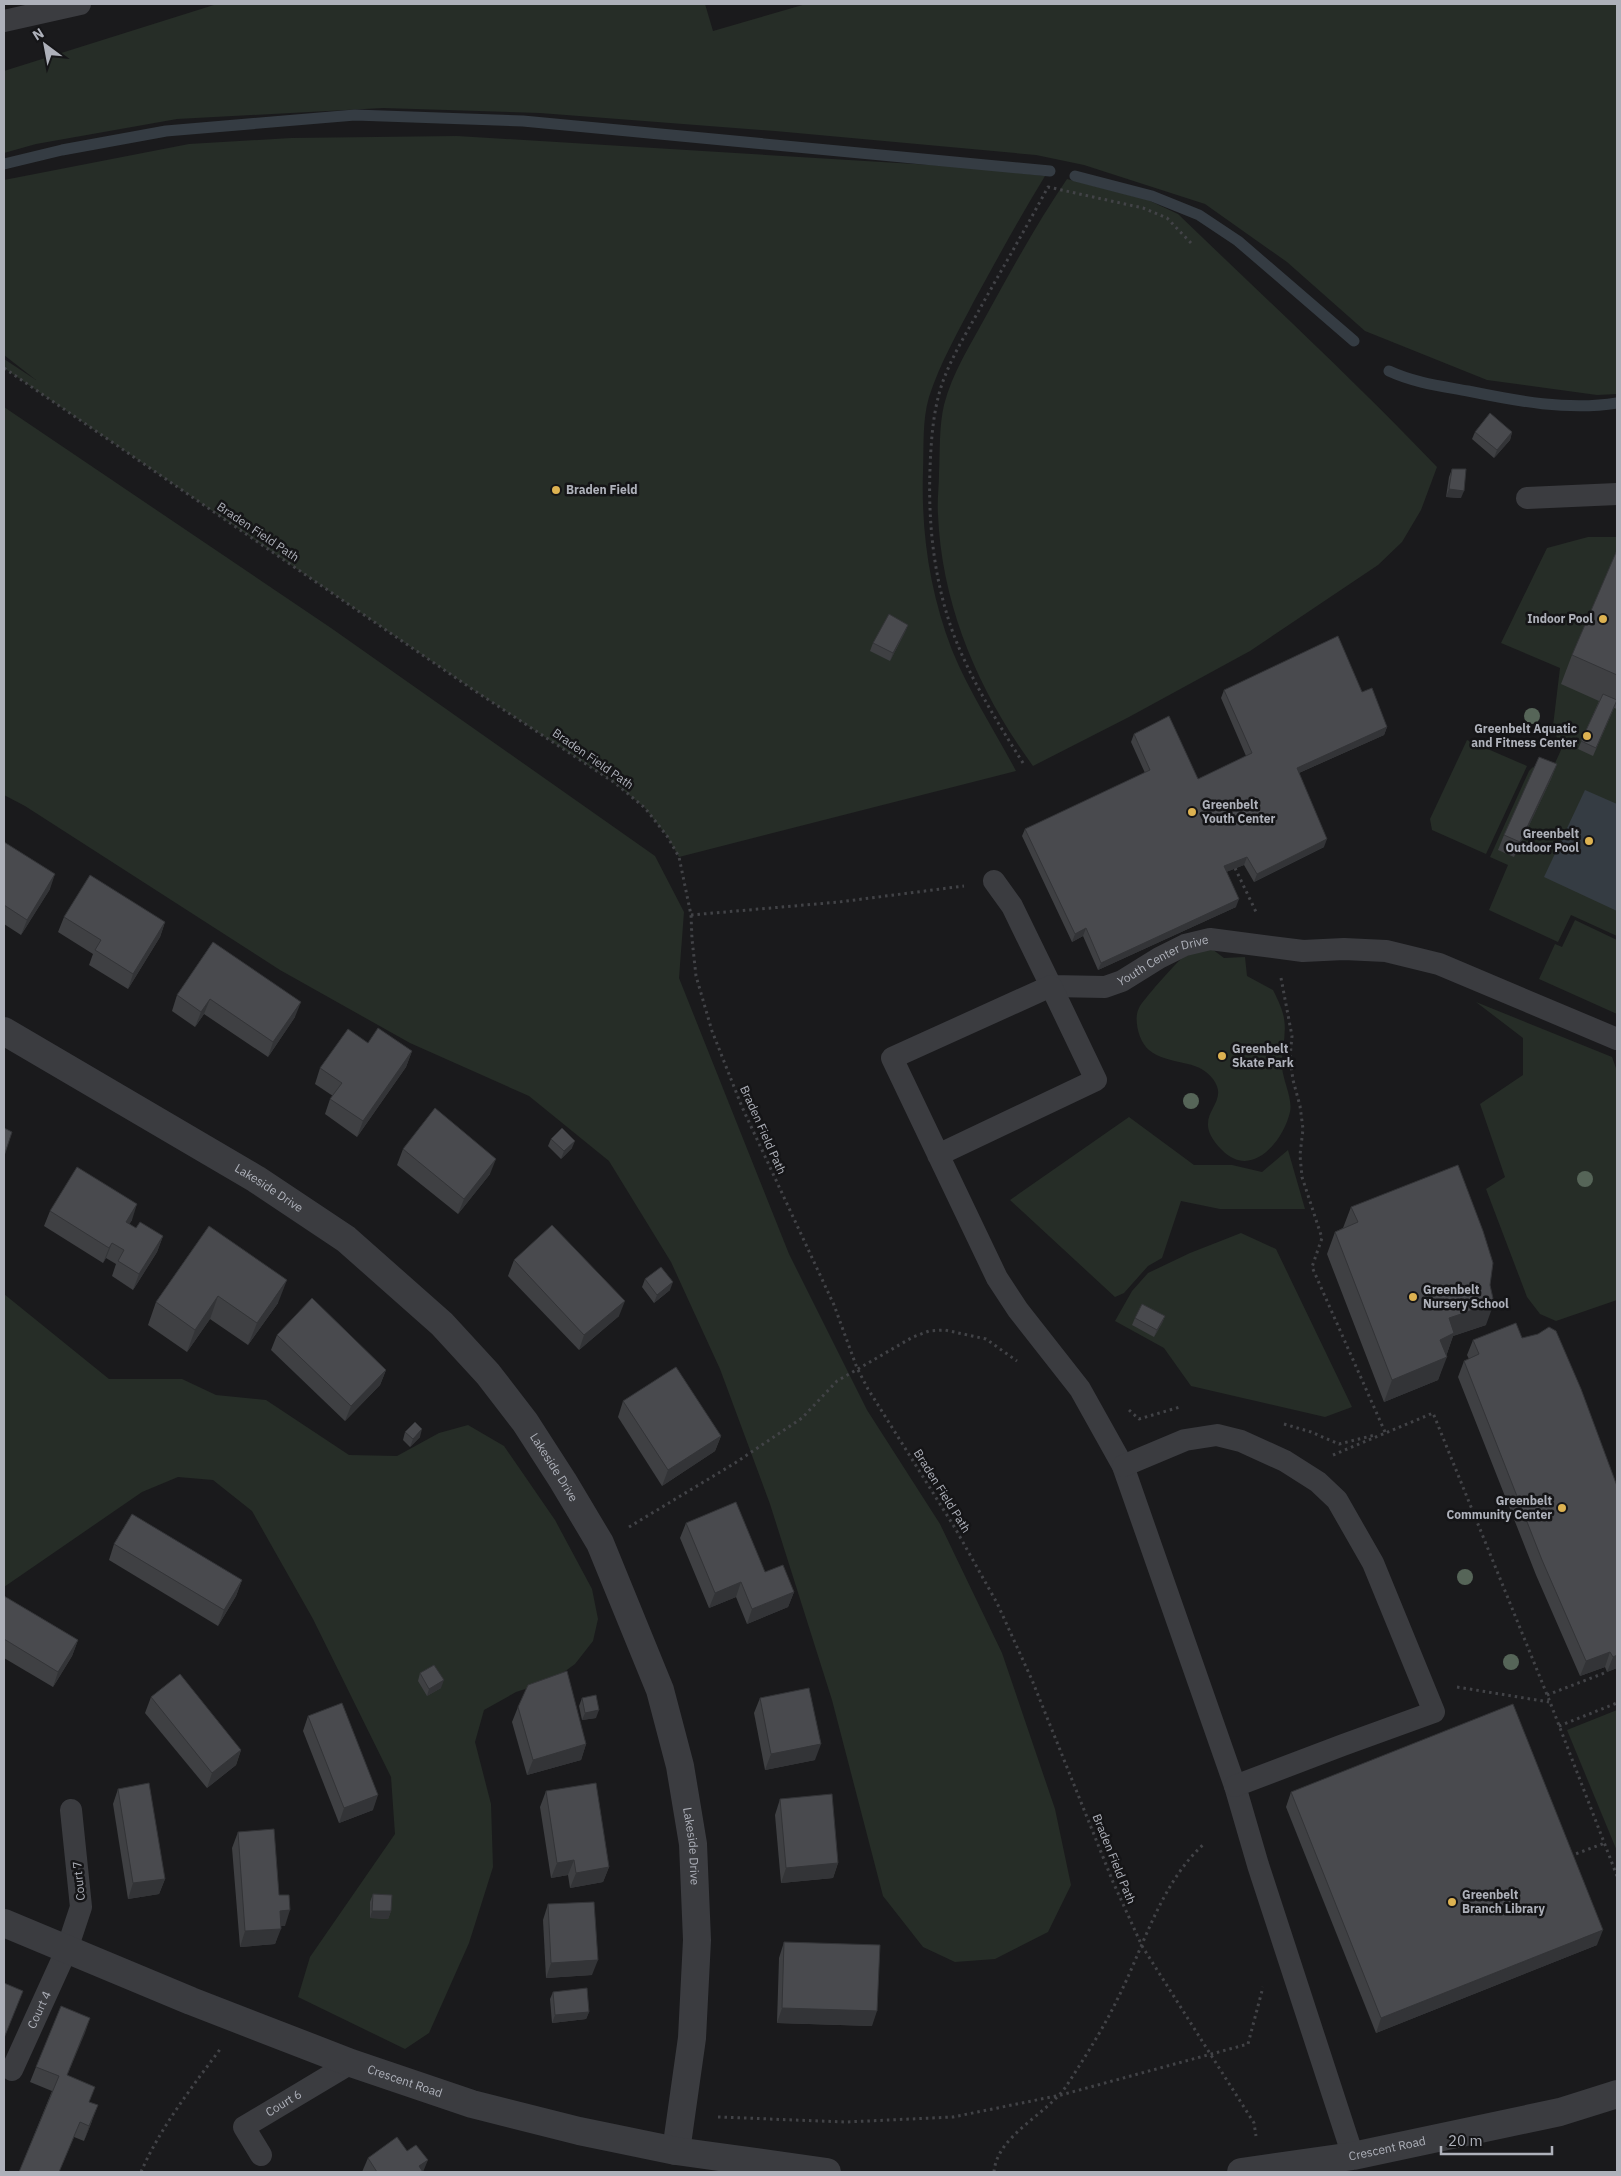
<svg xmlns="http://www.w3.org/2000/svg" width="1621" height="2176" font-family="'IBM Plex Sans',sans-serif">
  <style>
    .green { fill: #262d27 }
    .water { fill: #353c43 }
    .lines { fill: none; stroke-linecap: round; stroke-linejoin: round }
    .stream { stroke: #353c43; stroke-width: 11 }
    .path { stroke: #424347; stroke-width: 3; stroke-dasharray: 2.5 4; stroke-linecap: butt }
    .service { stroke: #3b3c40; stroke-width: 22 }
    .minor { stroke: #3b3c40; stroke-width: 28 }
    .tree { fill: #566558 }
    .wall { fill: #3f4043 }
    .shaded-wall { fill: #333437 }
    .building { fill: #494a4e; stroke: #333437 }
    .poi-dot { fill: #ddb251; stroke: #151517; stroke-width: 2 }
    .labels { text-anchor: middle; stroke-width: 5; stroke-linejoin: round; paint-order: stroke }
    .poi-label { font-size: 12px; font-weight: bold; fill: #aeb1ba; stroke: #151517; text-anchor: start }
    .street-label { font-size: 12px; fill: #aeb1ba; stroke: #151517 }
  </style>
  <rect width="100%" height="100%" fill="#1a1a1c"/>
  <g class="green">
    <polygon points="217,4 705,4 713,31 806,4 1617,4 1617,394 1597,395 1487,380 1365,331 1287,262 1205,204 1084,165 1036,155 775,131 540,113 383,108 177,119 36,144 4,153 4,71"/>
    <path d="M 457,136 L 981,168 L 1045,176 C 1020,217 997,259 974,301 C 958,332 940,363 929,397 C 922,420 924,449 923,472 C 921,533 930,593 952,650 C 969,692 995,731 1016,771 L 679,857 L 667,836 L 645,808 L 615,783 L 472,689 L 4,368 L 4,359 L 36,380 L 4,355 L 4,180 L 189,144 L 291,138 Z"/>
    <path d="M 1067,179 L 1148,200 L 1178,214 C 1265,298 1354,380 1437,467 L 1421,510 L 1402,542 L 1378,565 L 1250,651 L 1129,717 L 1033,766 C 979,692 942,607 938,515 C 937,501 939,487 939,473 C 940,451 939,426 944,405 C 952,373 971,344 986,316 C 1012,269 1037,223 1067,179 Z"/>
    <polygon points="4,407 331,628 655,856 684,912 679,978 789,1254 867,1410 940,1524 1002,1653 1055,1809 1071,1885 1048,1932 995,1959 955,1962 923,1947 883,1896 832,1700 770,1504 720,1369 671,1262 609,1161 529,1096 410,1043 280,970 25,806 4,795"/>
    <polygon points="1588,537 1617,537 1617,936 1571,915 1558,942 1489,910 1508,865 1490,857 1529,771 1533,767 1550,774 1561,750 1553,726 1560,668 1501,643 1547,548"/>
    <polygon points="1467,740 1527,766 1486,854 1432,830 1430,819"/>
    <polygon points="1575,920 1617,940 1617,1014 1539,979 1555,944 1562,947"/>
    <path d="M 1208,946 L 1224,958 L 1245,957 L 1247,976 L 1273,990 C 1277,998 1281,1006 1283,1014 C 1288,1032 1281,1050 1282,1067 C 1283,1081 1293,1099 1290,1112 C 1283,1142 1251,1180 1222,1150 C 1186,1114 1233,1106 1213,1079 C 1198,1058 1168,1066 1149,1050 C 1139,1042 1133,1019 1139,1008 C 1141,1002 1176,963 1181,959 C 1189,954 1200,950 1208,946 Z"/>
    <polygon points="1476,1002 1612,1057 1617,1071 1617,1300 1556,1321 1540,1314 1527,1297 1486,1189 1505,1177 1480,1104 1523,1075 1523,1038"/>
    <polygon points="1129,1117 1194,1165 1232,1165 1262,1172 1288,1150 1305,1209 1220,1209 1181,1201 1162,1258 1148,1266 1124,1293 1115,1297 1010,1200"/>
    <polygon points="1241,1233 1276,1249 1352,1407 1325,1417 1191,1386 1164,1348 1115,1321 1132,1291 1148,1273 1190,1253"/>
    <polygon points="4,1294 109,1379 182,1379 216,1395 266,1400 349,1455 397,1456 439,1433 468,1425 504,1446 555,1520 592,1589 598,1619 593,1641 575,1664 553,1680 516,1692 484,1710 475,1742 491,1804 493,1867 469,1943 429,2033 405,2049 298,1997 310,1957 395,1834 391,1777 313,1619 252,1511 213,1480 178,1477 142,1492 4,1587"/>
    <polygon points="1617,1710 1617,1851 1567,1730"/>
  </g>
  <polygon class="water" points="1585,790 1617,804 1617,911 1544,877"/>
  <g class="lines">
    <g class="stream">
      <polyline points="4,164 62,150 166,131 355,115 523,121 1050,171"/>
      <polyline points="1075,176 1152,196 1199,215 1238,241 1354,341"/>
      <path d="M 1389,371 C 1415,383 1441,386 1468,391 C 1517,401 1568,411 1617,403"/>
    </g>
    <g class="path">
      <polyline points="4,368 472,689 615,783 645,808 667,836 679,857 691,915 692,939 696,976 712,1031 742,1107 834,1305 857,1368 868,1389 955,1528 997,1603 1032,1680 1113,1882 1142,1946 1254,2123 1256,2136"/>
      <path d="M 1023,763 C 996,720 969,677 952,630 C 934,579 928,523 930,469 C 931,441 933,411 942,384 C 952,355 969,329 983,303 C 1005,264 1027,226 1048,187 L 1143,208 L 1167,218 L 1191,243"/>
      <polyline points="1235,868 1257,914"/>
      <polyline points="691,915 839,902 964,886"/>
      <polyline points="1281,978 1292,1036 1290,1058 1293,1080 1300,1106 1303,1129 1300,1155 1302,1177 1322,1238 1312,1267 1385,1432"/>
      <polyline points="1129,1410 1139,1419 1180,1407"/>
      <polyline points="1284,1424 1311,1432 1339,1444 1375,1435"/>
      <polyline points="1333,1455 1433,1413 1550,1702 1617,1876"/>
      <polyline points="629,1527 735,1463 802,1418 837,1381 913,1337 929,1331 945,1330 986,1339 1017,1361"/>
      <polyline points="1616,1669 1617,1669"/>
      <polyline points="1457,1687 1549,1702"/>
      <polyline points="1547,1695 1607,1672"/>
      <polyline points="1559,1726 1617,1703"/>
      <polyline points="1570,1856 1605,1843"/>
      <polyline points="718,2117 846,2122 953,2117 1061,2095 1248,2044 1263,1987"/>
      <path d="M 141,2172 C 160,2128 192,2087 221,2048"/>
      <path d="M 994,2172 C 997,2135 1047,2115 1067,2085 C 1085,2057 1103,2029 1117,2000 C 1144,1947 1160,1883 1205,1843"/>
    </g>
    <g class="service">
      <polyline points="4,21 80,4"/>
      <polyline points="1527,498 1617,494"/>
      <path id="s1" d="M 994,881 L 1012,906 L 1051,986 L 1105,987 L 1122,981 L 1159,958 L 1185,945 L 1210,939 L 1303,951 L 1344,949 L 1386,951 L 1439,964 L 1617,1039"/>
      <polyline points="938,1155 1096,1080 1051,986 892,1058 997,1278 1018,1310 1080,1389 1123,1466 1235,1786 1258,1865 1353,2156"/>
      <polyline points="1123,1466 1185,1440 1217,1435 1241,1441 1285,1461 1318,1482 1337,1500 1373,1563 1434,1712 1343,1745 1235,1786"/>
      <path id="s2" d="M 12,2070 L 67,1949 L 81,1907 L 71,1810"/>
      <path id="s3" d="M 261,2155 L 244,2127 L 351,2063"/>
    </g>
    <g class="minor">
      <path id="s4" d="M 4,1031 L 256,1179 L 346,1239 L 442,1324 L 488,1374 L 525,1422 L 563,1481 L 600,1543 L 660,1690 L 680,1766 L 693,1844 L 697,1940 L 692,2038 L 676,2151"/>
      <path id="s5" d="M 4,1923 L 191,2001 L 351,2063 L 472,2104 L 579,2131 L 676,2151 L 827,2172"/>
      <path id="s6" d="M 1241,2172 L 1353,2156 L 1560,2112 L 1617,2094"/>
    </g>
  </g>
  <g class="tree">
    <circle cx="1532" cy="716" r="8"/>
    <circle cx="1191" cy="1101" r="8"/>
    <circle cx="1585" cy="1179" r="8"/>
    <circle cx="1465" cy="1577" r="8"/>
    <circle cx="1511" cy="1662" r="8"/>
  </g>
  <g class="wall">
    <polygon points="1475,432 1512,432 1510,440 1494,458 1472,439"/>
    <polygon points="1452,469 1461,498 1446,497 1449,477"/>
    <polygon points="1617,550 1617,709 1614,708 1593,756 1578,749 1599,701 1561,684 1572,655"/>
    <polygon points="908,625 905,632 890,661 870,651 873,643"/>
    <polygon points="1224,690 1362,692 1387,727 1384,735 1299,773 1324,847 1254,882 1244,865 1226,872 1236,907 1098,970 1083,936 1072,942 1022,836 1025,829 1145,773 1131,742 1134,734 1198,779 1246,756 1221,698"/>
    <polygon points="1557,764 1551,779 1514,857 1498,850 1504,835"/>
    <polygon points="4,842 50,889 21,935 4,924"/>
    <polygon points="64,917 165,922 160,937 128,989 89,965 93,954 58,932"/>
    <polygon points="213,942 295,1017 268,1057 204,1014 195,1027 172,1011 177,995"/>
    <polygon points="368,1043 412,1051 406,1067 357,1137 325,1114 330,1099 333,1096 315,1084 320,1068"/>
    <polygon points="551,1139 572,1148 561,1159 548,1146"/>
    <polygon points="403,1149 490,1174 458,1214 397,1165"/>
    <polygon points="1351,1207 1486,1325 1453,1336 1438,1380 1384,1402 1327,1254 1335,1232 1343,1228"/>
    <polygon points="50,1211 132,1220 129,1224 136,1228 163,1236 157,1252 133,1290 112,1276 116,1264 106,1258 103,1263 44,1226"/>
    <polygon points="209,1226 278,1303 248,1345 210,1319 187,1352 148,1325 156,1302"/>
    <polygon points="514,1260 619,1316 579,1350 508,1276"/>
    <polygon points="645,1279 670,1290 654,1303 642,1287"/>
    <polygon points="1165,1316 1162,1323 1154,1337 1132,1325 1135,1318"/>
    <polygon points="277,1335 386,1370 380,1385 345,1421 271,1350"/>
    <polygon points="1522,1338 1617,1486 1617,1668 1607,1672 1605,1667 1580,1676 1536,1575 1458,1377 1464,1361 1469,1359 1467,1355 1473,1340"/>
    <polygon points="623,1401 721,1436 715,1451 662,1486 618,1417"/>
    <polygon points="405,1432 420,1437 410,1447 403,1440"/>
    <polygon points="686,1523 765,1572 794,1592 788,1607 747,1624 736,1597 709,1608 680,1538"/>
    <polygon points="114,1544 242,1580 236,1596 218,1626 109,1560"/>
    <polygon points="4,1596 78,1640 72,1656 53,1687 4,1658"/>
    <polygon points="420,1673 441,1688 427,1696 418,1681"/>
    <polygon points="151,1697 241,1750 236,1765 207,1788 145,1713"/>
    <polygon points="582,1698 596,1718 582,1720 579,1706"/>
    <polygon points="760,1698 815,1760 765,1770 754,1713"/>
    <polygon points="518,1707 586,1744 581,1760 527,1775 512,1722"/>
    <polygon points="308,1716 373,1810 339,1823 303,1731"/>
    <polygon points="118,1789 165,1879 159,1894 128,1899 113,1804"/>
    <polygon points="546,1791 609,1867 603,1882 570,1888 568,1875 551,1878 540,1807"/>
    <polygon points="1291,1792 1597,1945 1376,2033 1286,1807"/>
    <polygon points="780,1799 838,1863 833,1878 781,1883 775,1815"/>
    <polygon points="238,1832 279,1895 285,1926 281,1926 275,1944 240,1947 232,1848"/>
    <polygon points="373,1894 391,1911 388,1919 370,1918 370,1902"/>
    <polygon points="548,1904 592,1975 546,1978 543,1920"/>
    <polygon points="784,1942 872,2026 777,2023 779,1958"/>
    <polygon points="553,1992 589,2012 586,2019 552,2023 550,1999"/>
    <polygon points="90,2018 67,2075 89,2102 92,2121 84,2141 74,2137 59,2172 19,2172 52,2091 30,2082 36,2067"/>
    <polygon points="368,2158 423,2172 362,2172"/>
  </g>
  <g class="shaded-wall">
    <polygon points="1512,432 1510,440 1494,458 1497,450"/>
    <polygon points="1449,489 1464,491 1461,498 1446,497"/>
    <polygon points="908,625 905,632 890,661 893,653"/>
    <polygon points="1387,727 1384,735 1294,775 1297,768"/>
    <polygon points="1557,764 1551,779 1514,857 1520,842"/>
    <polygon points="1327,839 1324,847 1254,882 1257,874"/>
    <polygon points="1247,857 1244,865 1221,874 1224,866"/>
    <polygon points="55,874 50,889 21,935 27,920"/>
    <polygon points="1239,899 1236,907 1098,970 1101,963"/>
    <polygon points="165,922 160,937 128,989 133,974"/>
    <polygon points="1086,928 1083,936 1072,942 1075,934"/>
    <polygon points="210,999 204,1014 195,1027 201,1012"/>
    <polygon points="301,1002 295,1017 268,1057 273,1042"/>
    <polygon points="412,1051 406,1067 357,1137 363,1121"/>
    <polygon points="575,1141 572,1148 561,1159 564,1151"/>
    <polygon points="496,1159 490,1174 458,1214 464,1199"/>
    <polygon points="137,1204 132,1220 121,1237 126,1222"/>
    <polygon points="163,1236 157,1252 133,1290 139,1274"/>
    <polygon points="112,1243 106,1258 103,1263 109,1248"/>
    <polygon points="287,1280 278,1303 248,1345 257,1323"/>
    <polygon points="673,1282 670,1290 654,1303 657,1295"/>
    <polygon points="218,1296 210,1319 187,1352 195,1330"/>
    <polygon points="625,1301 619,1316 579,1350 584,1335"/>
    <polygon points="1494,1303 1486,1325 1453,1336 1446,1356 1440,1340 1449,1318"/>
    <polygon points="1165,1316 1162,1323 1154,1337 1157,1330"/>
    <polygon points="1447,1357 1438,1380 1384,1402 1392,1380"/>
    <polygon points="386,1370 380,1385 345,1421 351,1406"/>
    <polygon points="422,1429 420,1437 410,1447 413,1439"/>
    <polygon points="721,1436 715,1451 662,1486 668,1470"/>
    <polygon points="242,1580 236,1596 218,1626 224,1610"/>
    <polygon points="741,1582 736,1597 709,1608 715,1593"/>
    <polygon points="794,1592 788,1607 747,1624 752,1609"/>
    <polygon points="78,1640 72,1656 53,1687 58,1672"/>
    <polygon points="1610,1652 1605,1667 1580,1676 1586,1661"/>
    <polygon points="1617,1655 1617,1668 1607,1672 1613,1657"/>
    <polygon points="444,1680 441,1688 427,1696 429,1689"/>
    <polygon points="599,1710 596,1718 582,1720 585,1713"/>
    <polygon points="586,1744 581,1760 527,1775 533,1760"/>
    <polygon points="821,1744 815,1760 765,1770 771,1754"/>
    <polygon points="241,1750 236,1765 207,1788 212,1773"/>
    <polygon points="378,1795 373,1810 339,1823 344,1808"/>
    <polygon points="574,1860 568,1875 551,1878 557,1863"/>
    <polygon points="838,1863 833,1878 781,1883 786,1868"/>
    <polygon points="609,1867 603,1882 570,1888 576,1873"/>
    <polygon points="165,1879 159,1894 128,1899 133,1883"/>
    <polygon points="290,1910 285,1926 274,1926 280,1911"/>
    <polygon points="372,1911 391,1911 388,1919 370,1918"/>
    <polygon points="281,1929 275,1944 240,1947 245,1931"/>
    <polygon points="1603,1930 1597,1945 1376,2033 1381,2018"/>
    <polygon points="598,1960 592,1975 546,1978 551,1963"/>
    <polygon points="782,2008 877,2011 872,2026 777,2023"/>
    <polygon points="589,2012 586,2019 552,2023 555,2015"/>
    <polygon points="90,2018 85,2033 61,2090 67,2075"/>
    <polygon points="98,2105 92,2121 84,2141 89,2126"/>
    <polygon points="428,2160 423,2172 419,2166"/>
  </g>
  <g class="building">
    <polygon points="1490,413 1512,432 1497,450 1475,432"/>
    <polygon points="1452,469 1466,469 1464,491 1449,489"/>
    <polygon points="1617,550 1617,675 1572,655"/>
    <polygon points="889,614 908,625 893,653 873,643"/>
    <polygon points="1338,636 1362,692 1372,688 1387,727 1297,768 1327,839 1257,874 1247,857 1224,866 1239,899 1101,963 1086,928 1075,934 1025,829 1150,770 1134,734 1169,716 1198,779 1252,753 1224,690"/>
    <polygon points="1603,694 1617,700 1596,748 1581,741"/>
    <polygon points="1539,757 1557,764 1520,842 1504,835"/>
    <polygon points="4,842 55,874 27,920 4,905"/>
    <polygon points="90,875 165,922 133,974 95,950 101,940 64,917"/>
    <polygon points="213,942 301,1002 273,1042 210,999 201,1012 177,995"/>
    <polygon points="378,1028 412,1051 363,1121 330,1099 342,1083 320,1068 348,1029 368,1043"/>
    <polygon points="435,1108 496,1159 464,1199 403,1149"/>
    <polygon points="4,1128 12,1132 4,1156"/>
    <polygon points="562,1128 575,1141 564,1151 551,1139"/>
    <polygon points="1458,1165 1483,1231 1493,1263 1490,1285 1494,1303 1449,1318 1454,1333 1440,1340 1447,1357 1392,1380 1335,1232 1358,1222 1351,1207"/>
    <polygon points="77,1167 137,1204 126,1222 136,1228 140,1222 163,1236 139,1274 118,1261 124,1250 112,1243 109,1248 50,1211"/>
    <polygon points="552,1225 625,1301 584,1335 514,1260"/>
    <polygon points="209,1226 287,1280 257,1323 218,1296 195,1330 156,1302"/>
    <polygon points="661,1267 673,1282 657,1295 645,1279"/>
    <polygon points="312,1298 386,1370 351,1406 277,1335"/>
    <polygon points="1142,1304 1165,1316 1157,1330 1135,1318"/>
    <polygon points="1516,1323 1522,1338 1538,1334 1549,1327 1556,1331 1581,1389 1617,1486 1617,1655 1613,1657 1610,1652 1586,1661 1542,1560 1464,1361 1479,1354 1473,1340"/>
    <polygon points="676,1367 721,1436 668,1470 623,1401"/>
    <polygon points="415,1422 422,1429 413,1439 405,1432"/>
    <polygon points="736,1502 765,1572 783,1565 794,1592 752,1609 741,1582 715,1593 686,1523"/>
    <polygon points="132,1514 242,1580 224,1610 114,1544"/>
    <polygon points="4,1596 78,1640 58,1672 4,1639"/>
    <polygon points="434,1665 444,1680 429,1689 420,1673"/>
    <polygon points="567,1671 586,1744 533,1760 518,1707 528,1685"/>
    <polygon points="180,1674 241,1750 212,1773 151,1697"/>
    <polygon points="809,1688 821,1744 771,1754 760,1698"/>
    <polygon points="596,1695 599,1710 585,1713 582,1698"/>
    <polygon points="342,1703 378,1795 344,1808 308,1716"/>
    <polygon points="1513,1704 1603,1930 1381,2018 1291,1792"/>
    <polygon points="149,1783 165,1879 133,1883 118,1789"/>
    <polygon points="596,1783 609,1867 576,1873 574,1860 557,1863 546,1791"/>
    <polygon points="832,1794 838,1863 786,1868 780,1799"/>
    <polygon points="274,1829 279,1895 289,1895 290,1910 280,1911 281,1929 245,1931 238,1832"/>
    <polygon points="373,1894 392,1895 391,1911 372,1911"/>
    <polygon points="594,1902 598,1960 551,1963 548,1904"/>
    <polygon points="784,1942 880,1945 877,2011 782,2008"/>
    <polygon points="4,1983 23,1991 4,2038"/>
    <polygon points="587,1988 589,2012 555,2015 553,1992"/>
    <polygon points="61,2006 90,2018 67,2075 95,2087 89,2102 98,2105 89,2126 80,2122 59,2172 19,2172 59,2076 36,2067"/>
    <polygon points="397,2137 407,2151 416,2145 428,2160 419,2166 423,2172 376,2172 377,2172 368,2158"/>
  </g>
  <g class="poi-dot">
    <circle cx="556" cy="490" r="5"/>
    <circle cx="1603" cy="619" r="5"/>
    <circle cx="1587" cy="736" r="5"/>
    <circle cx="1192" cy="812" r="5"/>
    <circle cx="1589" cy="841" r="5"/>
    <circle cx="1222" cy="1056" r="5"/>
    <circle cx="1413" cy="1297" r="5"/>
    <circle cx="1562" cy="1508" r="5"/>
    <circle cx="1452" cy="1902" r="5"/>
  </g>
  <g class="labels">
    <g class="poi-label">
      <text x="566" y="494">Braden Field</text>
      <text x="1593" y="623" text-anchor="end">Indoor Pool</text>
      <text x="1577" y="733" text-anchor="end">Greenbelt Aquatic<tspan x="1577" dy="14">and Fitness Center</tspan></text>
      <text x="1202" y="809">Greenbelt<tspan x="1202" dy="14">Youth Center</tspan></text>
      <text x="1579" y="838" text-anchor="end">Greenbelt<tspan x="1579" dy="14">Outdoor Pool</tspan></text>
      <text x="1232" y="1053">Greenbelt<tspan x="1232" dy="14">Skate Park</tspan></text>
      <text x="1423" y="1294">Greenbelt<tspan x="1423" dy="14">Nursery School</tspan></text>
      <text x="1552" y="1505" text-anchor="end">Greenbelt<tspan x="1552" dy="14">Community Center</tspan></text>
      <text x="1462" y="1899">Greenbelt<tspan x="1462" dy="14">Branch Library</tspan></text>
    </g>
    <g class="street-label">
      <text transform="translate(258 532) rotate(34)" y="4">Braden Field Path</text>
      <text transform="translate(593 759) rotate(35)" y="4">Braden Field Path</text>
      <text dy="4" stroke="none"><textPath href="#s1" startOffset="238">Youth Center Drive</textPath></text>
      <text transform="translate(763 1130) rotate(66)" y="4">Braden Field Path</text>
      <text dy="4" stroke="none"><textPath href="#s4" startOffset="308">Lakeside Drive</textPath></text>
      <text dy="4" stroke="none"><textPath href="#s4" startOffset="711">Lakeside Drive</textPath></text>
      <text transform="translate(942 1491) rotate(58)" y="4">Braden Field Path</text>
      <text dy="4" stroke="none"><textPath href="#s4" startOffset="1118">Lakeside Drive</textPath></text>
      <text transform="translate(1114 1859) rotate(68)" y="4">Braden Field Path</text>
      <text transform="translate(79 1881) rotate(-96)" y="4">Court 7</text>
      <text dy="4" stroke="none"><textPath href="#s2" startOffset="66">Court 4</textPath></text>
      <text dy="4" stroke="none"><textPath href="#s5" startOffset="431">Crescent Road</textPath></text>
      <text dy="4" stroke="none"><textPath href="#s3" startOffset="79">Court 6</textPath></text>
      <text dy="4" stroke="none"><textPath href="#s6" startOffset="148">Crescent Road</textPath></text>
    </g>
  </g>
  <rect width="1621" height="2176" fill="none" stroke="#aeb1ba" stroke-width="10"/>
  <g transform="translate(45 45) rotate(328)" stroke="#151517" stroke-width="4" paint-order="stroke">
  <path d="M0-4L9 19L0 12L-9 19Z" fill="#aeb1ba"/>
  <text y="-8" font-size="14" font-weight="bold" text-anchor="middle" fill="#aeb1ba">N</text>
  </g>
  <path d="M1441 2146v8h111v-8" fill="none" stroke="#aeb1ba" stroke-width="2.5"/>
  <text x="1448" y="2146" font-size="15" fill="#aeb1ba" stroke="#151517" stroke-width="4" paint-order="stroke">20 m</text>
</svg>
